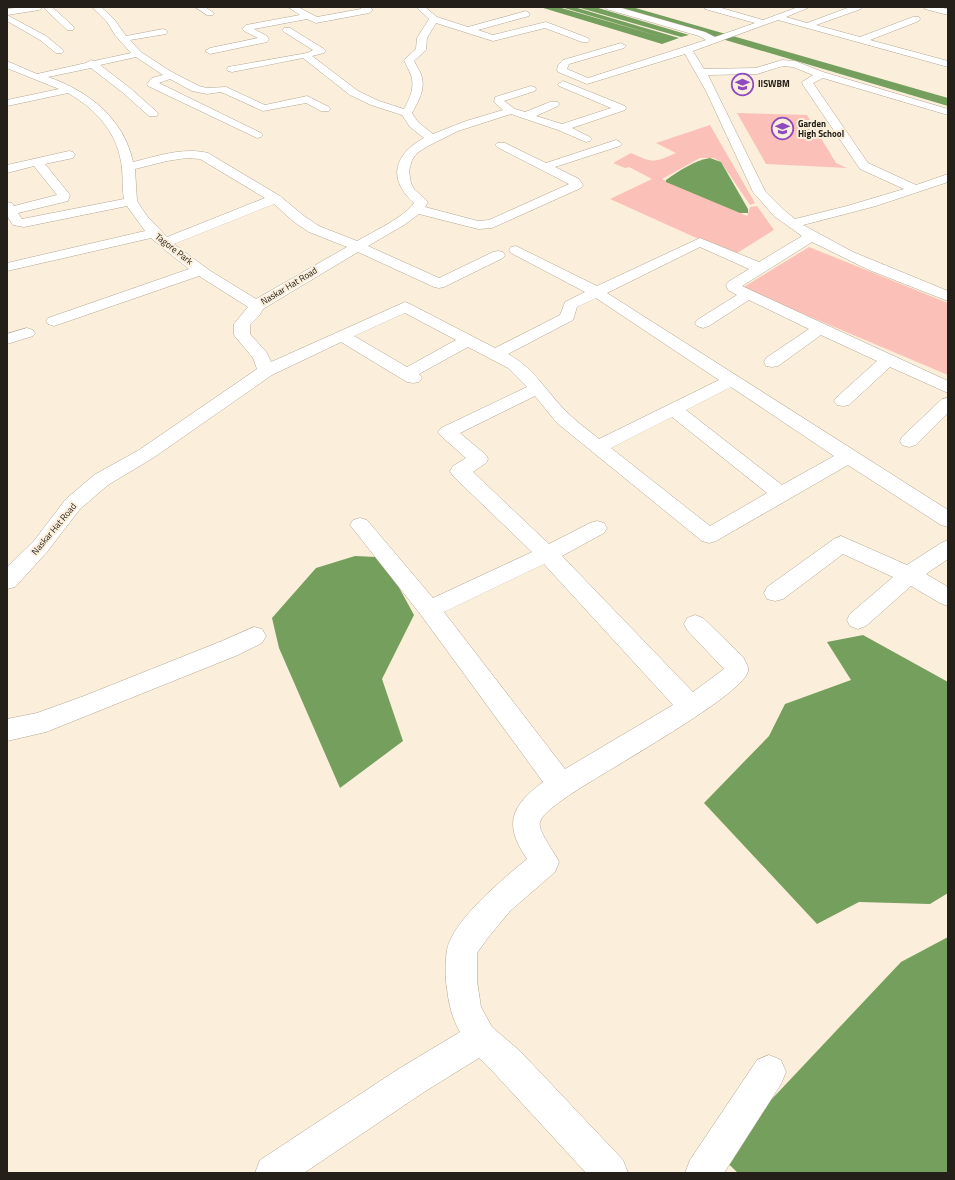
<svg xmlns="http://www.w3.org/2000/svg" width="955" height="1180" font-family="'Titillium Web',sans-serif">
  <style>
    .green { fill: #fbc1b8 }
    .water { fill: #759f5d }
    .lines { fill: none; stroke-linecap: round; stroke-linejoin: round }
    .minor-casing { stroke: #b2a794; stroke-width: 1 }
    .minor { fill: #fff; fill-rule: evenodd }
    .labels { text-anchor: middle; stroke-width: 4; stroke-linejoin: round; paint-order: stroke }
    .far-poi-label { font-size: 9px; font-weight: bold; fill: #242019; stroke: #fbefdb; text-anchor: start }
    .far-street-label { font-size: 9px; fill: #242019; stroke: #fbefdb }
  </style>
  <rect width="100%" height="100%" fill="#fbefdb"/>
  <g class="green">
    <polygon points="737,113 807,115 836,163 847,168 766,164"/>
    <path d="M 710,125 L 755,203 L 750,205 L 721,162 L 714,158 L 700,158 L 662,179 L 747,216 L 750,207 L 757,206 L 774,230 L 734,255 L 610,199 L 652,179 L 629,167 L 625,168 L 613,163 L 631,153 C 653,163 653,163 676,153 L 656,143 Z"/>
    <polygon points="809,247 948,303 948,375 742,288"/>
  </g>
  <g class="water">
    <polygon points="540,7 558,7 662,37 561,7 574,7 679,38 662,44"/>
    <polygon points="577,7 595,7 689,35 681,37"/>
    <polygon points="614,7 632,7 948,98 948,106"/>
    <path d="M 710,158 L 721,162 L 748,209 L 748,213 L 740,213 L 666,182 L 666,180 C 679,171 695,160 710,158 Z"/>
    <polygon points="355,556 376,557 396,582 414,615 382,679 403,741 340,788 279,648 272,618 316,568"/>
    <polygon points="863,635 948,682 948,893 930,904 859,902 817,924 704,803 769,736 785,704 851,680 827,642"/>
    <polygon points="948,937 948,1173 738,1173 719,1155 901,962"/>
  </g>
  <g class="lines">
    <defs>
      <g id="minor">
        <polygon points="23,7 52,7 73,26 74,28 73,30 67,30 43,7 39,10 7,15 46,36 62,49 64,51 62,53 56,53 40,40 7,21 7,9"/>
        <path d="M 92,7 L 101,7 L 114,19 L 126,36 L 163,29 L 166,30 L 168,32 L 166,34 L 130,40 L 141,52 L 170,71 L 199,86 L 207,88 L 226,87 L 265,105 L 307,96 L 329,107 L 330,109 L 329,111 L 321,111 L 306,103 L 263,111 L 221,92 L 207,94 L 192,91 L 170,79 L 159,83 L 261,133 L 263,135 L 261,137 L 257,138 L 148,86 L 147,84 L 152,78 L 163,75 L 136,57 L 100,65 L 130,88 L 157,112 L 158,114 L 157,116 L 149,116 L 122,92 L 91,68 L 48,77 C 89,91 124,119 133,162 C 158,156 183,147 208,153 L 280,196 L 304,216 L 319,226 L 357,241 C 371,233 406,216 414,203 C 387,179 394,154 424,138 L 410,127 L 402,115 L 371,105 L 350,95 L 303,58 L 232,72 L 228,71 L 227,69 L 228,67 L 307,53 L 313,50 L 284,32 L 282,30 L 284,28 L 290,28 L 324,49 L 326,51 L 324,53 L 312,56 L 358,91 L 379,101 L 404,109 C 410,98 415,87 411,75 C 409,70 406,65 404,60 L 416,49 L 417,38 L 429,19 L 416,7 L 425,7 L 437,17 L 468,27 L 526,11 L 530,14 L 529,16 L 478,30 L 493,35 L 546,22 L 588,38 L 590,40 L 588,42 L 582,42 L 545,28 L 493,41 L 436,23 L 427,38 L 426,50 L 414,61 C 416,65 418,68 420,72 C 427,87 419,100 412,113 L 418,122 L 433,134 L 466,121 L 503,110 L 494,102 L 495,97 L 531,86 L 535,87 L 536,89 L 535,91 L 504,101 L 515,109 L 525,112 L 550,102 L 558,102 L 559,104 L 558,106 L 536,116 L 562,124 L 611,108 L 559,86 L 558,84 L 563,81 L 625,106 L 626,108 L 625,110 L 572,128 L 590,137 L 592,139 L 590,141 L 586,142 L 558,130 L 511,114 L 458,131 L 428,146 L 417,153 L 412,160 L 409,171 L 411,183 L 414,189 L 428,202 L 425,207 L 478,221 L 489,220 L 569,184 L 497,147 L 495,145 L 497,143 L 505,143 L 546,163 L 616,140 L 620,142 L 622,144 L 620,146 L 555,167 L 579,179 L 583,185 L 581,188 L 492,228 L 478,229 L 419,214 L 404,225 L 368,246 L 439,278 L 493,252 L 498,251 L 503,252 L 505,255 L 503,258 L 444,287 L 439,288 L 434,287 L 358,252 L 263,309 L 259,316 L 250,325 L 250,334 L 267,353 L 271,362 L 405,302 L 410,304 L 495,348 L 560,315 L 565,302 L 585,292 L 511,253 L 509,250 L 511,247 L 516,246 L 597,286 L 700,238 L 759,262 L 802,236 L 774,216 L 753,192 L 706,91 L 685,54 L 587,84 L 558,72 L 557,70 L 558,65 L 563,60 L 621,43 L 626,46 L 624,48 L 569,64 L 567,69 L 588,78 L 706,40 L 699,36 L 606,9 L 605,7 L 618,7 L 705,32 L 715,37 L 755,23 L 705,9 L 704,7 L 718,7 L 763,20 L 798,7 L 810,7 L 786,17 L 807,23 L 850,7 L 862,7 L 861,9 L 816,25 L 860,37 L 913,17 L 919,17 L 920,19 L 919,21 L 870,40 L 948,61 L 948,67 L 778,20 L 693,51 L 704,69 L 756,68 L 782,60 L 795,61 L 823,72 L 948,109 L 948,115 L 823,78 L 813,83 L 868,163 L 916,185 L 948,174 L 948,182 L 876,206 L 803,225 L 853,252 L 948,291 L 948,301 L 869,270 L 812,242 L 742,286 L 948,381 L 948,393 L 890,367 L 849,405 L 843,406 L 837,405 L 834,401 L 837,397 L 877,361 L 821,335 L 778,366 L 772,367 L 766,366 L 764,362 L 766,358 L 809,329 L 749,300 L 709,326 L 703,328 L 697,326 L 695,323 L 697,320 L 737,295 L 728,290 L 726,285 L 728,282 L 749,269 L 700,247 L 607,293 L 948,510 L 948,527 L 941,525 L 848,465 L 716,541 L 709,543 L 702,541 L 557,423 L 535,396 L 460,433 L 486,455 L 488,459 L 486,463 L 473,472 L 549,544 L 590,523 L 597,521 L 604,523 L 607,528 L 604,533 L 562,556 L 693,692 L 724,669 L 687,630 L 684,624 L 687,618 L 695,615 L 703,618 L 743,657 C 745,661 749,667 748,671 C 743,697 591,778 561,801 C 555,806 542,814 540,822 C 537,830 555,853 559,862 L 555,872 L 510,911 L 487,939 L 477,953 L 477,981 L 481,1007 L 492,1027 L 520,1051 L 623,1160 L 628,1173 L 586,1173 L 496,1075 L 479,1058 L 424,1092 L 304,1173 L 255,1173 L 260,1160 L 400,1068 L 460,1032 C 452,1018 449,1005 447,989 C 445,977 445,962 447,950 C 452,921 504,878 527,859 C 503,824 511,806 543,782 L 421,615 L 350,525 L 353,520 L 360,518 L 367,520 L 433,598 L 532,552 L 453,476 L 450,471 L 453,466 L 466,458 L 441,436 L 438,432 L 441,428 L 527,387 L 508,368 L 468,347 L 419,374 L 422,378 L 419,382 L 413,383 L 407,382 L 341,342 L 272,375 L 153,458 L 108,485 L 80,509 L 47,552 L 15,587 L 7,589 L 7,567 L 33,542 L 66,499 L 94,475 L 139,450 L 257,369 L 253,358 L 234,335 L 234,324 L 248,307 L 199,276 L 60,324 L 54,326 L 48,324 L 46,321 L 48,318 L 189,269 L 165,250 L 151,238 L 7,271 L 7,263 L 145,231 L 127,206 L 24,227 L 13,225 L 7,216 L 7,202 L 12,203 L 14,206 L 57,195 L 34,166 L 7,173 L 7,165 L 69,151 L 73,152 L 75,155 L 73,158 L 45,164 L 70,195 L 68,201 L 18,213 L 22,219 L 124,199 C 122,188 123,178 122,168 C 118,133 97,110 68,93 L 7,106 L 7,100 L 59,89 L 9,69 L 7,68 L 7,61 L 37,74 L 86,63 L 91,60 L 94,61 L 131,53 L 115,35 L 107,22 ZM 783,66 L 793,67 L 813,75 L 802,82 L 803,85 L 860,169 L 904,189 L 847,206 L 795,219 L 784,210 L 765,191 L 708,75 L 757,74 ZM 187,158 L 200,159 L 265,198 L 167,237 L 147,216 L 137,201 L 135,169 L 167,161 ZM 274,204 L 294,222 L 309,232 L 347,247 L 256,299 L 209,270 L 174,244 ZM 596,298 L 719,380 L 599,439 C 590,431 579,424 570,415 C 548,395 536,369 508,354 L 573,320 L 577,307 ZM 405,313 L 456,340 L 407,367 L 354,336 ZM 731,387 L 834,456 L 782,485 L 686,410 ZM 672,417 L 767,493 L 710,526 L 611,448 ZM 544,564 L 673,705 L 565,769 L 444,612 Z"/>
        <polygon points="195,7 205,7 214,13 213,15 207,15"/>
        <polygon points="288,7 298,7 317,17 361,9 360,7 370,7 373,10 369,13 316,23 307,19 254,29 267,36 269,40 267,42 210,54 205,51 210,48 258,38 244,31 242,29 246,25 300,15"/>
        <polygon points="924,7 938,7 948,9 948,15 925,9"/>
        <polygon points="27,328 33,330 35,333 33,336 7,344 7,334"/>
        <polygon points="948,398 948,413 916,445 909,447 902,445 900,441 902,437 942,399"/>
        <polygon points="841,536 907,565 941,543 948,540 948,559 926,574 948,587 948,606 940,603 911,586 866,626 858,629 850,626 847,620 850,614 893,577 843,554 783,599 775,601 767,599 764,593 767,587 834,539"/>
        <polygon points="254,627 262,629 266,636 262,643 238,655 46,732 7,741 7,719 37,713 84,696 222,641"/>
        <polygon points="769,1055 781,1060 786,1072 781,1084 724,1173 685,1173 690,1160 757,1060"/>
      </g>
    </defs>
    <use href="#minor" class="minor-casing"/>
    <use href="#minor" class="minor"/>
  </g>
  <defs>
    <symbol id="university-ring" viewBox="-11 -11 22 22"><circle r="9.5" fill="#fbefdb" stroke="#8e4bbf" stroke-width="1.5"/><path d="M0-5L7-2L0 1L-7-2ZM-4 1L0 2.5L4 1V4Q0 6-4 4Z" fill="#8e4bbf"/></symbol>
    <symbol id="school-ring" viewBox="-11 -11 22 22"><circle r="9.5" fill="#fbefdb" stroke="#8e4bbf" stroke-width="1.5"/><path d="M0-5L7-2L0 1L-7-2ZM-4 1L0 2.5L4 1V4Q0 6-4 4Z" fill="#8e4bbf"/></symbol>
  </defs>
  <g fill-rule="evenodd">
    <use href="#university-ring" x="730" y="72" width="25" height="25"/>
    <use href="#school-ring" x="770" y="116" width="25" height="25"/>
  </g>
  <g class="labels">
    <g class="far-poi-label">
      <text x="758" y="87">IISWBM</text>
      <text x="798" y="127">Garden<tspan x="798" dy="10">High School</tspan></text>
    </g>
    <g class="far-street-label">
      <text transform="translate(174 249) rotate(38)" y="3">Tagore Park</text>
      <text transform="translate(289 286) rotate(-31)" y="3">Naskar Hat Road</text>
      <text transform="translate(54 529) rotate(-50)" y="3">Naskar Hat Road</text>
    </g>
  </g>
  <rect width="955" height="1180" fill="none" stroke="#242019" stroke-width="16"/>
</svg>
